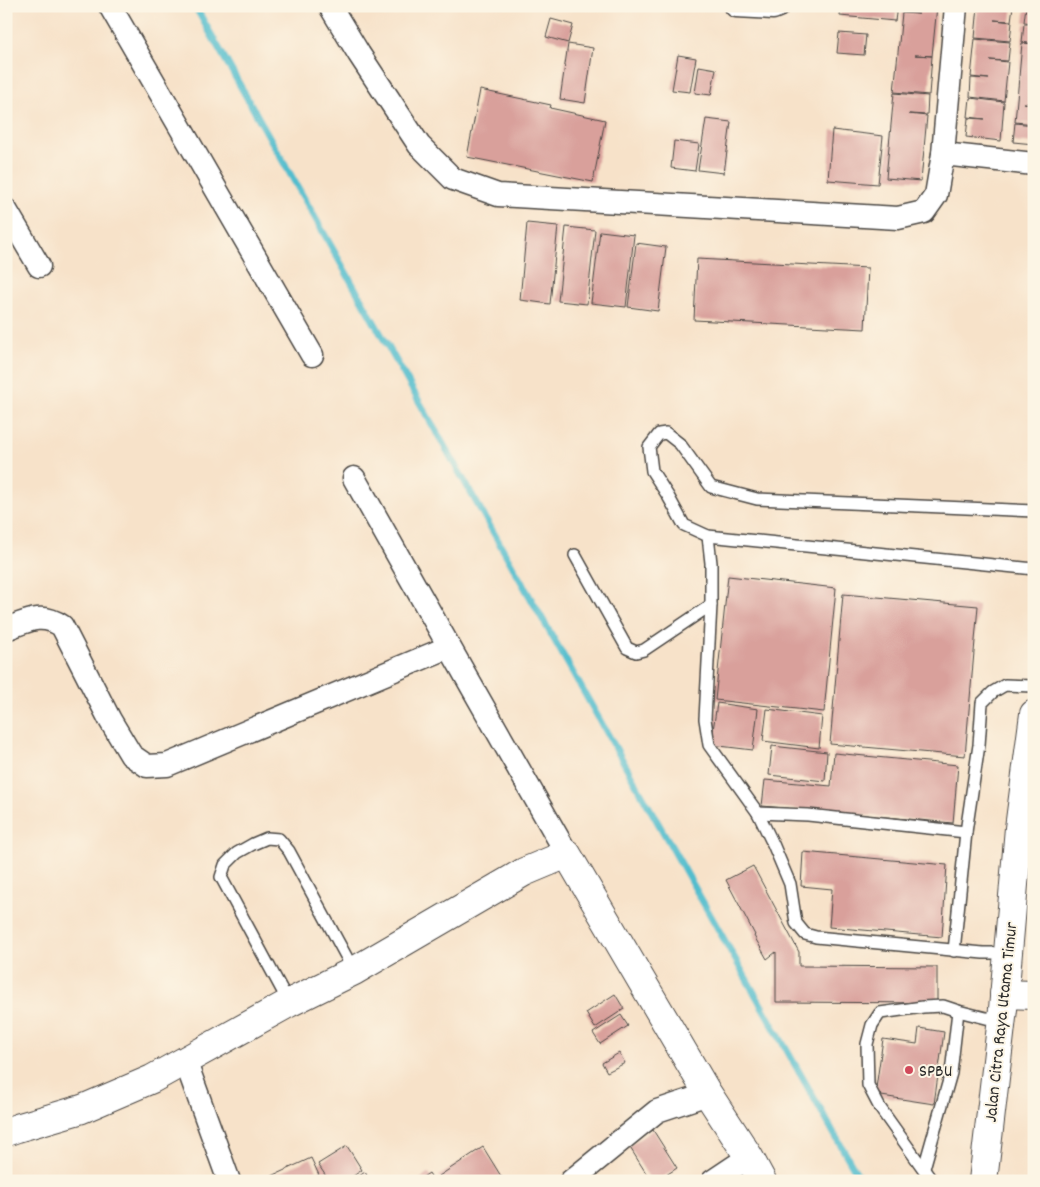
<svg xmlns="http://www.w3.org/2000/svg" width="1040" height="1187" font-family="Dekko,sans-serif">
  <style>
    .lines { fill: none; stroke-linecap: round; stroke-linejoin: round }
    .stream { stroke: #52bdcd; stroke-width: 7 }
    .building { fill: #d9a09b }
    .lane-casing { stroke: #4a4643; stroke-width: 14 }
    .street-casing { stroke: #4a4643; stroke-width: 25 }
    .secondary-casing { stroke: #4a4643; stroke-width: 30 }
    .lane { stroke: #fff; stroke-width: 11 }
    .street { stroke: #fff; stroke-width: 22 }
    .secondary { stroke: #fff; stroke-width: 28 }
    .poi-dot { fill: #d1495b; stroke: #fcf5e5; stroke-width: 2 }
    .labels { text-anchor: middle; stroke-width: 4; stroke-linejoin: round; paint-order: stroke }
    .street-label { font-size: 18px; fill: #2b2b2b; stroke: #fcf5e5 }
    .poi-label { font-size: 18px; fill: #2b2b2b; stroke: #fcf5e5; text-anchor: start }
  </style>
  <rect width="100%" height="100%" fill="#fcf5e5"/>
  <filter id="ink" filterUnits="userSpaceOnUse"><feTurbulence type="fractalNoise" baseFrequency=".02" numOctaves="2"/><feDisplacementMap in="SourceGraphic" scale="10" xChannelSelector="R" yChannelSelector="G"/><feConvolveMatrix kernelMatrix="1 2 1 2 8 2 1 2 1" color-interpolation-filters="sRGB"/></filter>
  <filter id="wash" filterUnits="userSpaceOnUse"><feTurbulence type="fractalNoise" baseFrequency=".0096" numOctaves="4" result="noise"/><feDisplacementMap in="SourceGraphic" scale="20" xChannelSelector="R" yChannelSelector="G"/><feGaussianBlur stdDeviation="1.12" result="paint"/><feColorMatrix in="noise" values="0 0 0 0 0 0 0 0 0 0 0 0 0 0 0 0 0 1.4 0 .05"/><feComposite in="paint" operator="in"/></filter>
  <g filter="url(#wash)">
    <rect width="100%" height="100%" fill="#f7e2c9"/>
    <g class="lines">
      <polyline class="stream" points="195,6 861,1181"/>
    </g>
    <g id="blocks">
      <g class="building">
        <polygon points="841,6 897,6 895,21 840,16"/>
        <polygon points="902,6 937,6 932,56 915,55 932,56 929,95 894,92 902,13 919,14 901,12"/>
        <polygon points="978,6 1013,6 1011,21 994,20 1012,22 1010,41 975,38"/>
        <polygon points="1026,6 1034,6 1034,23 1024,22"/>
        <polygon points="551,19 573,25 568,43 546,37"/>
        <polygon points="1024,24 1034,24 1034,44 1022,42"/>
        <polygon points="839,33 866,35 864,55 837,53"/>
        <polygon points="975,39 1010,42 1008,61 990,60 1008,62 1004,101 970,97 971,78 989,79 971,77"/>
        <polygon points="1022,43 1034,44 1034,104 1024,103 1034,105 1034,124 1015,122"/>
        <polygon points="568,44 593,48 585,103 560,99"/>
        <polygon points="678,55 696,58 690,92 672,90"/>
        <polygon points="699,66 716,69 711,95 695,93"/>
        <polygon points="480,90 551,105 550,108 605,120 593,182 467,157"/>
        <polygon points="894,93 928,96 927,115 909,114 927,116 921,181 886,178"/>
        <polygon points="970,98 1004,102 1001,141 966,137 968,118 985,119 968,117"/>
        <polygon points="706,119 731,122 724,173 698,170"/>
        <polygon points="1015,123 1034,125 1034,144 1013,142"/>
        <polygon points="832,130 883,136 878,184 828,180"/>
        <polygon points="674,141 699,144 695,171 671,168"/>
        <polygon points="527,223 558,226 550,304 520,300"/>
        <polygon points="566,227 595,230 587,304 558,301"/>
        <polygon points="600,231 634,235 626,307 591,303"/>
        <polygon points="636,243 666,247 658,311 628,307"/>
        <polygon points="697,259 868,268 865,329 694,320"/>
        <polygon points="728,576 836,588 824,712 715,700"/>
        <polygon points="843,594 978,606 965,756 830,744"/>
        <polygon points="717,703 758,709 753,750 711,745"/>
        <polygon points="767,709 822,716 819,748 763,741"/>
        <polygon points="772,746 827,752 825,781 769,775"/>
        <polygon points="834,753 958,765 953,823 762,806 765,780 831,786"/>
        <polygon points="803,852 947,865 942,937 829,927 832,889 801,886"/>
        <polygon points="753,866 799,952 799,966 937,967 937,1003 776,1002 776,952 767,959 754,936 755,935 726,880"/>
        <polygon points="615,994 624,1009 595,1028 586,1013"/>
        <polygon points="621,1015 628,1026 600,1044 593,1033"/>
        <polygon points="919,1028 944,1032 934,1104 875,1095 883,1039 917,1044"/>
        <polygon points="619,1053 625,1063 607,1072 602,1063"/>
        <polygon points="653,1130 677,1168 657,1181 651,1181 629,1146"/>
        <polygon points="347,1146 362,1170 346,1181 329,1181 318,1164"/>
        <polygon points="483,1147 504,1181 442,1181 439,1176"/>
        <polygon points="311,1158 319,1175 307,1181 274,1181 272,1176"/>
        <polygon points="365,1172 370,1181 352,1181"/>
        <polygon points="429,1173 434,1181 417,1181"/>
      </g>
    </g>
  </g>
  <g filter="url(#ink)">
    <use href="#blocks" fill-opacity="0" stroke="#4a4643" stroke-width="1"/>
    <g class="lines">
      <defs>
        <g id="lane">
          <polyline points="1034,511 757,499 711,487 680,444 666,433 659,434 649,447 652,471 668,496 684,525 708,536 1034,569"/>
          <polyline points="708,536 711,563 711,605 705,719 709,745 758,813 773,844 790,884 796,923 805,934 816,937 983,953 1007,953"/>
          <polyline points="575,555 627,648 636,652 644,650 711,605"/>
          <polyline points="758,813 808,815 966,832"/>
          <polyline points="954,951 966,832 979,745 982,703 993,692 1005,685 1034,686"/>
          <polyline points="289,1003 221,877 225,865 237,853 253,844 267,838 279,839 289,851 354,971"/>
          <polyline points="924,1168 951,1073 958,1011"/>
          <polyline points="932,1181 880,1108 868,1085 867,1044 872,1025 880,1013 923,1007 943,1006 958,1011 986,1018 1001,1020"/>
        </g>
        <g id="street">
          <polyline points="110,6 312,355"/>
          <polyline points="330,6 359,54 419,145 453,179 498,195 898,218 924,212 936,195 943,154 956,6"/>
          <polyline points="736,6 773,8 778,6"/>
          <polyline points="943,154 1034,164"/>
          <polyline points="6,210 39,266"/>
          <polyline points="354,478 472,687 567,854"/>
          <path d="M 6,629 C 27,621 42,612 62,626 L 110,720 L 131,755 L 147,766 L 167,765 L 449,647"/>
          <polyline points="185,1060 229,1181"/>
          <polyline points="571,1181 657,1111 708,1094"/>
          <polyline points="713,1181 749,1157"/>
        </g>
        <g id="secondary">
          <polyline points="1004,994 1034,995"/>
          <polyline points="6,1132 17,1128 82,1109 152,1079 289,1003 354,971 524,872 567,854 708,1094 749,1157 762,1181"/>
          <polyline points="983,1181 1003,1009 1019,828 1034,714"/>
        </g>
      </defs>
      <use href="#lane" class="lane-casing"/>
      <use href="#street" class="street-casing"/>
      <use href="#secondary" class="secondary-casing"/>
      <use href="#lane" class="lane"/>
      <use href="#street" class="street"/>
      <use href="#secondary" class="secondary"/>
    </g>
  </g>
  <circle class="poi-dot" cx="909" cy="1070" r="5"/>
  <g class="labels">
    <g class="street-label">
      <text transform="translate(1000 1022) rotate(-84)" y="6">Jalan Citra Raya Utama Timur</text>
    </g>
    <g class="poi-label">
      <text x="919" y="1076">SPBU</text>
    </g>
  </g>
  <rect width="1040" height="1187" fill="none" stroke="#fcf5e5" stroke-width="25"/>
</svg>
